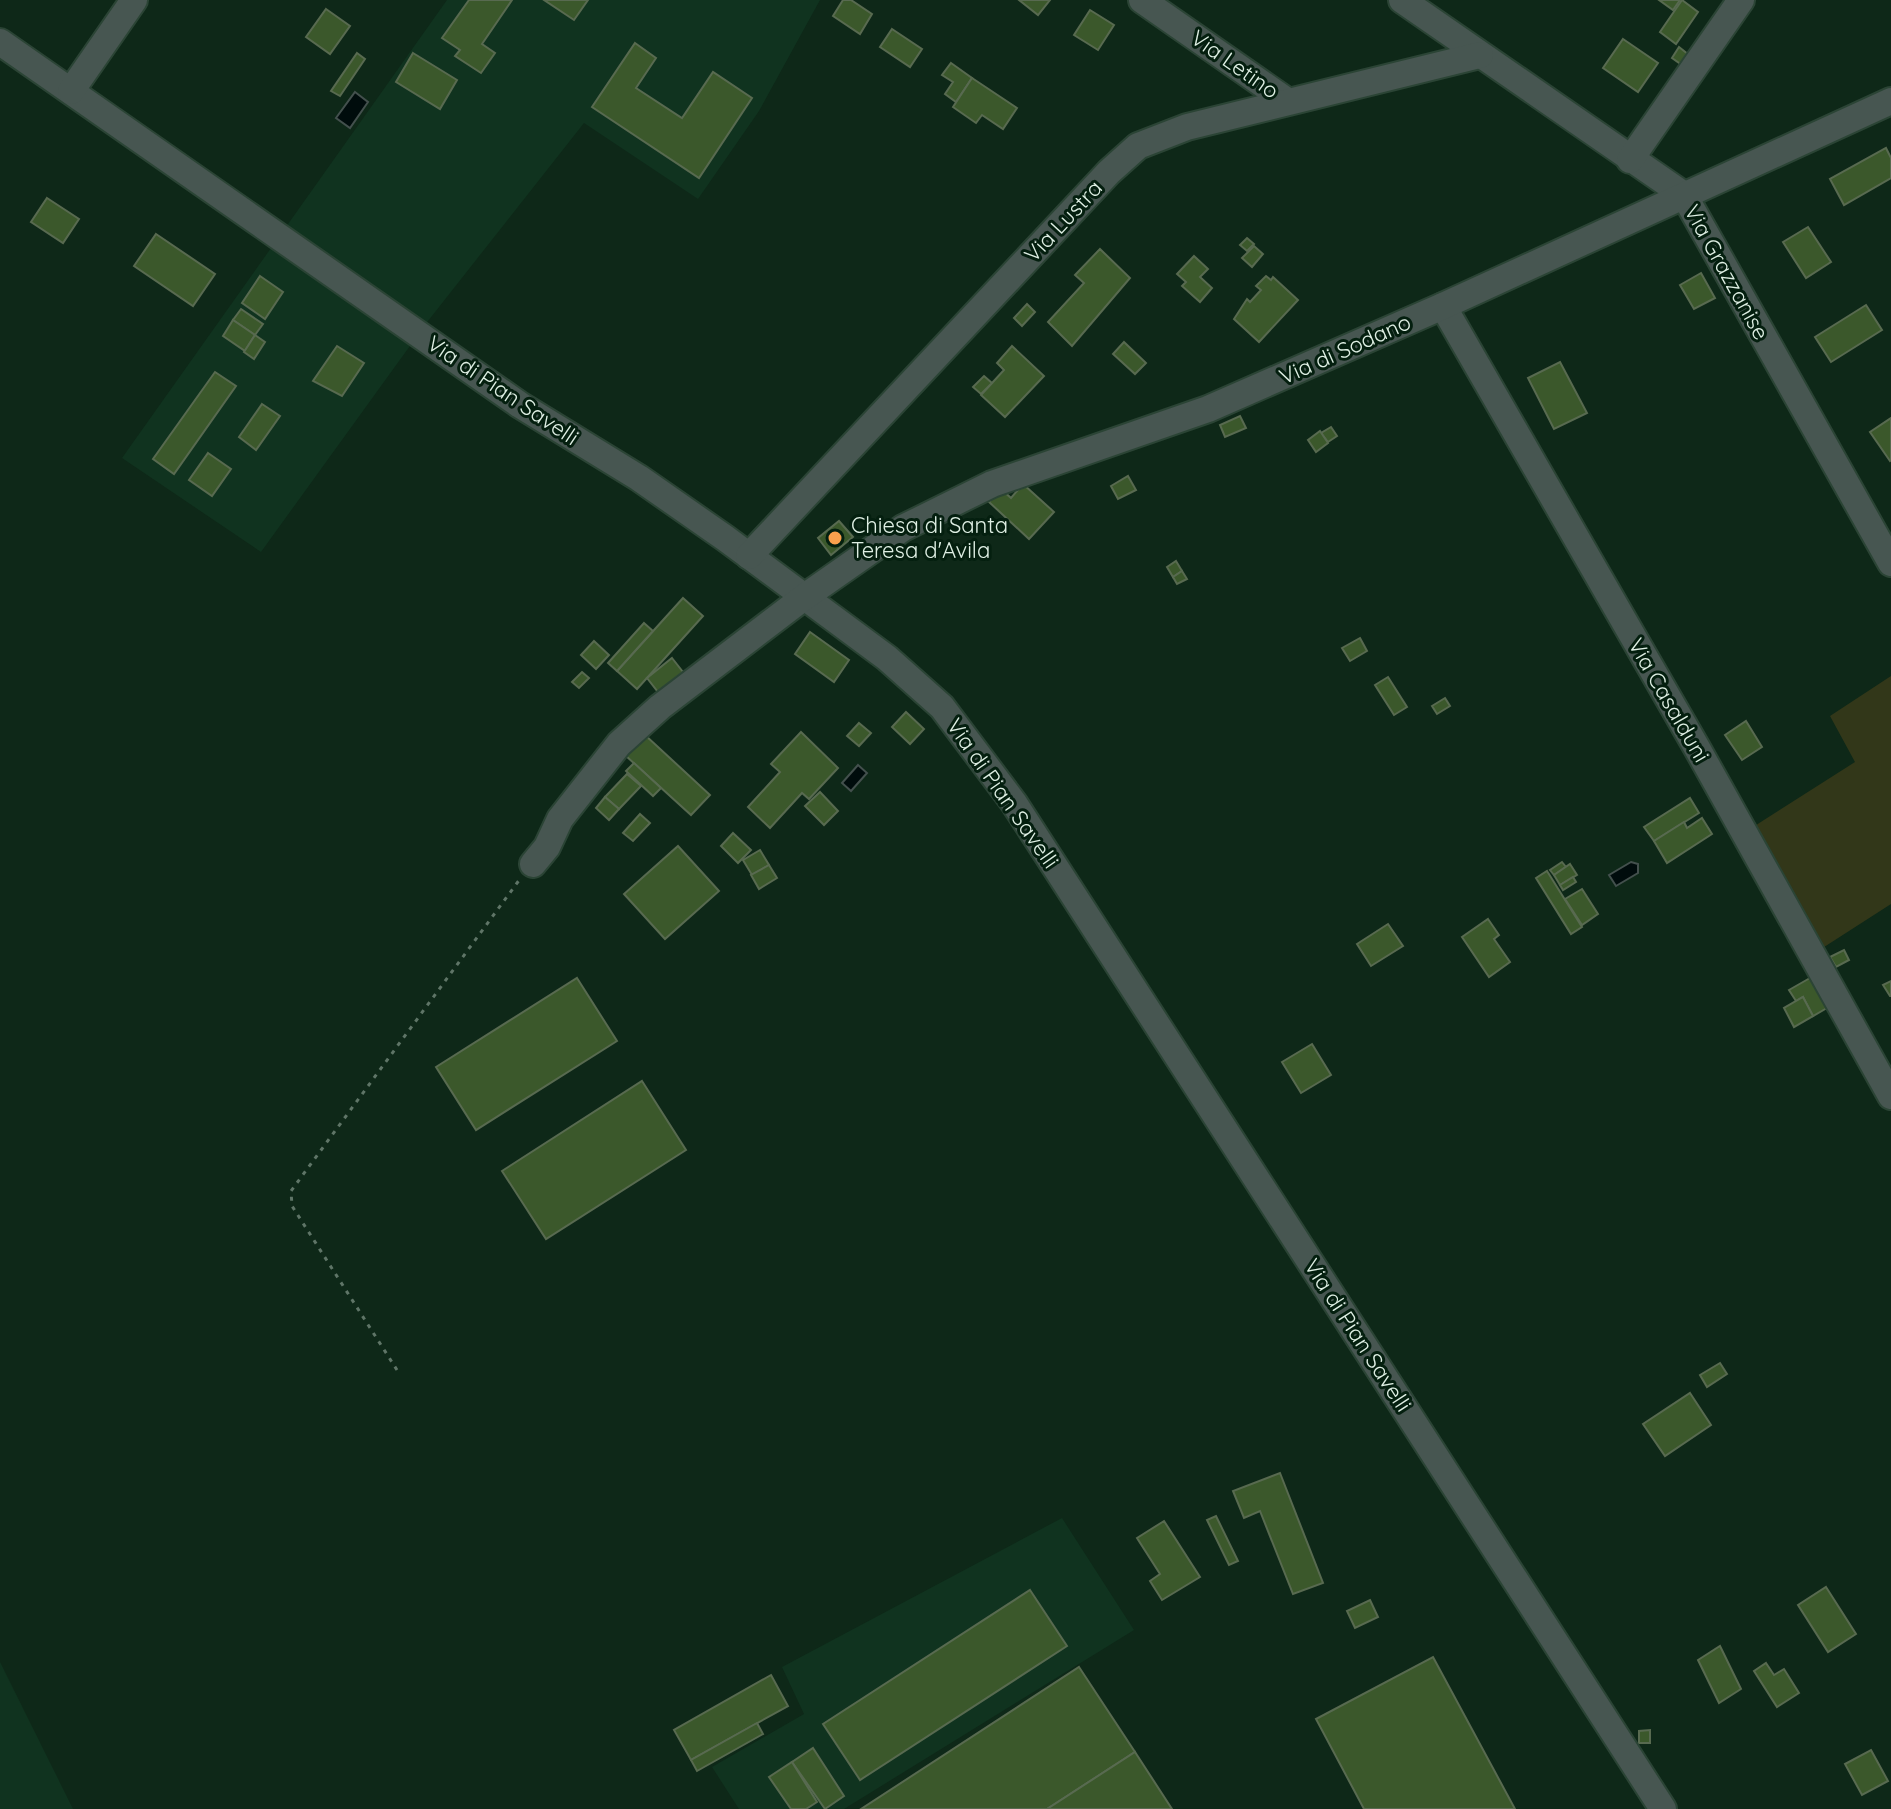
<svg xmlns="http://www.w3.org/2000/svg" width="1891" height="1809" font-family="Quicksand,sans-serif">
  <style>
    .built { fill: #10331f }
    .green { fill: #323719 }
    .water { fill: #000c0c; stroke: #43504d; stroke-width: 2 }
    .building { fill: #3b582b; stroke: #586a50; stroke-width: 2 }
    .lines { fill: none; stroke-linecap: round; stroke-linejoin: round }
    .minor-casing { stroke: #2b4435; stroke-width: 30 }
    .path { stroke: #5f7567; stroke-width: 3; stroke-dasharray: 4 6; stroke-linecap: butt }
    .minor { stroke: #475651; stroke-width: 26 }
    .poi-dot { fill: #f9a04d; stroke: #041f0f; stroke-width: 3 }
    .labels { text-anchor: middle; stroke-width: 6; stroke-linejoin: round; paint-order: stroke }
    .street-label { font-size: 22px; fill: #dfefe4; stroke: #041f0f }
    .poi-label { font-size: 22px; fill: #dfefe4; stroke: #041f0f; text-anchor: start }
  </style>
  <rect width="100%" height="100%" fill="#0e2818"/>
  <g class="built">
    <polygon points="447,0 820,0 759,111 698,199 584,123 428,321 261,552 122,458"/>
    <polygon points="1062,1518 1134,1630 844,1809 739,1809 712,1767 804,1714 782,1667"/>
    <polygon points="0,1662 73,1809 0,1809"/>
  </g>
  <polygon class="green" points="1891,676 1891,904 1821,949 1753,827 1855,762 1830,716"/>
  <g class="water">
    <polygon points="355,92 368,102 350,128 336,118"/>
    <polygon points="858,765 867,773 851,791 842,783"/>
    <polygon points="1631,862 1638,864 1638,873 1616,886 1609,875"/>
  </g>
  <g class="building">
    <polygon points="469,0 512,0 482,44 495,53 481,73 455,56 460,50 442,38"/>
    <polygon points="544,0 588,0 574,20"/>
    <polygon points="843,0 851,0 872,14 860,34 833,16"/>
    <polygon points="1019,0 1050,0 1038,15"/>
    <polygon points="1659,0 1680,0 1673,10"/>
    <polygon points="1682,0 1698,12 1676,44 1660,32"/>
    <polygon points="326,9 350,26 330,54 306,37"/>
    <polygon points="1090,10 1114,25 1098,50 1074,35"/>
    <polygon points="892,29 922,49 910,67 880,47"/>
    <polygon points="1623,39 1658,63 1638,92 1603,68"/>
    <polygon points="635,43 656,58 636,88 682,118 713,72 752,98 699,178 592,107"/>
    <polygon points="1679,47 1689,55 1682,65 1672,58"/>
    <polygon points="357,53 365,59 340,96 331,91"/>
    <polygon points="413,53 457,80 440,109 396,82"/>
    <polygon points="951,63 972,78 956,102 945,94 953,82 942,75"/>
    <polygon points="972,78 1017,108 1003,129 982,115 976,123 953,107"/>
    <polygon points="1886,148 1891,158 1891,178 1844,205 1830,179"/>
    <polygon points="47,198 79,219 63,243 31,222"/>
    <polygon points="1808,227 1831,262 1806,278 1783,242"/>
    <polygon points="156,234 215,274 193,306 134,266"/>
    <polygon points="1247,238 1254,244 1247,251 1240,245"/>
    <polygon points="1254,246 1263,254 1252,267 1242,258"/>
    <polygon points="1100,249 1130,278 1072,346 1048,322 1084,283 1075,275"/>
    <polygon points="1194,256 1208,269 1200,277 1212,288 1200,302 1182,286 1186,282 1177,274"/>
    <polygon points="1701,273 1715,298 1694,309 1680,285"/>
    <polygon points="260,276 283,292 265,319 242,303"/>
    <polygon points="1266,276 1271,280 1273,277 1298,300 1259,342 1234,319 1247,299 1250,302 1261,290 1256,286"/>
    <polygon points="1027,304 1035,312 1022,326 1014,318"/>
    <polygon points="1866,305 1882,330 1831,362 1815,337"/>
    <polygon points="241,309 263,324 255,335 233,320"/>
    <polygon points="233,320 255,335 245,351 223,336"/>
    <polygon points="255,335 265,342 254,359 244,352"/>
    <polygon points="1124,342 1146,363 1135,374 1113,354"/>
    <polygon points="337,346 364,363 342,396 313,381"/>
    <polygon points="1012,346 1044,376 1005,417 981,395 1004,370 997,363"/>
    <polygon points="1560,362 1587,413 1554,429 1528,378"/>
    <polygon points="215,372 236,386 174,474 153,459"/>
    <polygon points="984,376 992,383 981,394 973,387"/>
    <polygon points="262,404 280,416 256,450 239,437"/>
    <polygon points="1240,416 1246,428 1225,437 1220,425"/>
    <polygon points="1891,418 1891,460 1890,461 1870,432"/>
    <polygon points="1331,427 1337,436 1328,442 1321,433"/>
    <polygon points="1320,431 1328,443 1316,452 1308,440"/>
    <polygon points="208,453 231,469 212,496 189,480"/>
    <polygon points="1128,476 1136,490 1118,499 1111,486"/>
    <polygon points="1023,484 1054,512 1029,539 989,502 1001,489 1011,498"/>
    <polygon points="839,521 853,537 831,555 818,538"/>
    <polygon points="1176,561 1182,571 1173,577 1167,567"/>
    <polygon points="1182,571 1187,579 1177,584 1173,577"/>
    <polygon points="683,598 703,616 637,689 617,671"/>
    <polygon points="644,623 653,631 617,671 608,663"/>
    <polygon points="810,632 849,660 834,682 795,654"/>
    <polygon points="1360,638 1367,651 1350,661 1342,648"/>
    <polygon points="594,641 609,655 596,669 581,655"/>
    <polygon points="672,658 683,672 658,692 647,678"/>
    <polygon points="582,672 589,678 579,688 572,682"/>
    <polygon points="1388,677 1407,707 1394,715 1375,685"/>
    <polygon points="1445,698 1450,706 1437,714 1432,706"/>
    <polygon points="906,712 924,729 910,744 892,727"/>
    <polygon points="1746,721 1762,747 1742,760 1725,735"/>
    <polygon points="859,723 871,733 859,746 847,736"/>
    <polygon points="801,732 838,768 809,799 802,793 770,828 748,807 780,772 771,764"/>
    <polygon points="645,735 710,795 691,815 626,756"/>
    <polygon points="634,763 661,788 653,796 626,771"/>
    <polygon points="627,774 641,786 619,809 605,797"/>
    <polygon points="820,792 838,811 824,825 805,806"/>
    <polygon points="605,797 619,809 609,820 596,808"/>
    <polygon points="1690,798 1699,813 1654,841 1644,827"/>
    <polygon points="640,814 650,823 633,841 623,833"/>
    <polygon points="1702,818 1712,834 1667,863 1654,841 1684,822 1687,828"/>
    <polygon points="733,833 751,850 738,863 721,846"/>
    <polygon points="678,846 719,891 665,939 624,894"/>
    <polygon points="760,850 769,865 752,875 743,860"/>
    <polygon points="1562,862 1566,867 1554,875 1550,870"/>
    <polygon points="1570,864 1577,875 1560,885 1554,875"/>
    <polygon points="769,865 777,878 759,889 751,875"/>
    <polygon points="1547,871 1582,927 1571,934 1536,878"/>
    <polygon points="1573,877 1576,882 1563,890 1560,885"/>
    <polygon points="1582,889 1598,914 1582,925 1565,899"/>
    <polygon points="1488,919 1499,935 1494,939 1510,962 1489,977 1462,937"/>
    <polygon points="1388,924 1403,946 1371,966 1357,944"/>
    <polygon points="1844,950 1849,960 1836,967 1830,957"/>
    <polygon points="577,978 617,1041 476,1130 436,1067"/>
    <polygon points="1810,978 1827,1008 1813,1016 1803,997 1796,1001 1789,990"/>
    <polygon points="1891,981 1891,996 1890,996 1883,985"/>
    <polygon points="1803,997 1813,1016 1794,1027 1784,1008"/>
    <polygon points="1312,1044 1331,1075 1301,1093 1282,1062"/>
    <polygon points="642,1081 686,1150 546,1239 502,1171"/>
    <polygon points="1720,1363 1727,1374 1707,1387 1700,1375"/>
    <polygon points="1690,1393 1711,1425 1665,1456 1643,1424"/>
    <polygon points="1280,1473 1323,1583 1293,1594 1260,1511 1244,1518 1233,1491"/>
    <polygon points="1216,1516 1238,1561 1229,1565 1207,1520"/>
    <polygon points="1164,1521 1200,1577 1162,1600 1150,1581 1160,1574 1137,1538"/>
    <polygon points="1826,1587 1856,1634 1828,1652 1798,1605"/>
    <polygon points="1030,1590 1067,1646 860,1780 823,1724"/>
    <polygon points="1370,1600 1378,1617 1355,1628 1347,1611"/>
    <polygon points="1720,1646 1741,1689 1719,1703 1698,1660"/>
    <polygon points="1433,1657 1515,1809 1364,1809 1316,1719"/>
    <polygon points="1766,1663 1774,1675 1784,1669 1799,1693 1777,1707 1754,1671"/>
    <polygon points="1079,1667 1135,1752 1047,1809 861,1809"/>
    <polygon points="771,1675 788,1706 691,1760 674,1730"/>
    <polygon points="757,1723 763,1734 697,1771 691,1760"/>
    <polygon points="1650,1730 1650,1743 1639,1743 1639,1731"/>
    <polygon points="813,1748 844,1796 825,1809 792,1762"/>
    <polygon points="1871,1750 1888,1781 1862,1795 1845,1764"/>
    <polygon points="1135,1752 1172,1809 1047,1809"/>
    <polygon points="792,1762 817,1802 806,1809 791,1809 769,1777"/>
  </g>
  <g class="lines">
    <defs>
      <g id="minor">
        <polyline points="1142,0 1287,101"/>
        <polyline points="1402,0 1684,195 1891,563"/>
        <polyline points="0,42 520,405 639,478 725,538 887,658 942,707 1014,803 1663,1809"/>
        <polyline points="71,91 134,0"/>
        <polyline points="1630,160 1741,0"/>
        <polyline points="1443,306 1697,748 1891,1096"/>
        <polyline points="749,556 1109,172 1138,146 1187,127 1480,55"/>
        <polyline points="533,864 547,847 560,819 619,744 660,707 803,598 903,528 992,484 1208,409 1443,306 1891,101"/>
      </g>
    </defs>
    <use href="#minor" class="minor-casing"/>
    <polyline class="path" points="397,1370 292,1206 291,1191 520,879"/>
    <use href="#minor" class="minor"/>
  </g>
  <circle class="poi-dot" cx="835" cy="538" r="8"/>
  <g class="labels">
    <g class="street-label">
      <text transform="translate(1235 64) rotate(35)" y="8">Via Letino</text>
      <text transform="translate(1063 221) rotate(-47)" y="8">Via Lustra</text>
      <text transform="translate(1727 272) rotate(61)" y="8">Via Grazzanise</text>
      <text transform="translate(1345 349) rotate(-24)" y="8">Via di Sodano</text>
      <text transform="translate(503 390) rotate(34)" y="8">Via di Pian Savelli</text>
      <text transform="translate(1669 700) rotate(60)" y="8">Via Casalduni</text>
      <text transform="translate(1003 793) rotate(55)" y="8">Via di Pian Savelli</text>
      <text transform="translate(1358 1335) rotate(57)" y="8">Via di Pian Savelli</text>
    </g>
    <g class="poi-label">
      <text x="851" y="533">Chiesa di Santa<tspan x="851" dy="25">Teresa d'Avila</tspan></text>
    </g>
  </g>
</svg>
